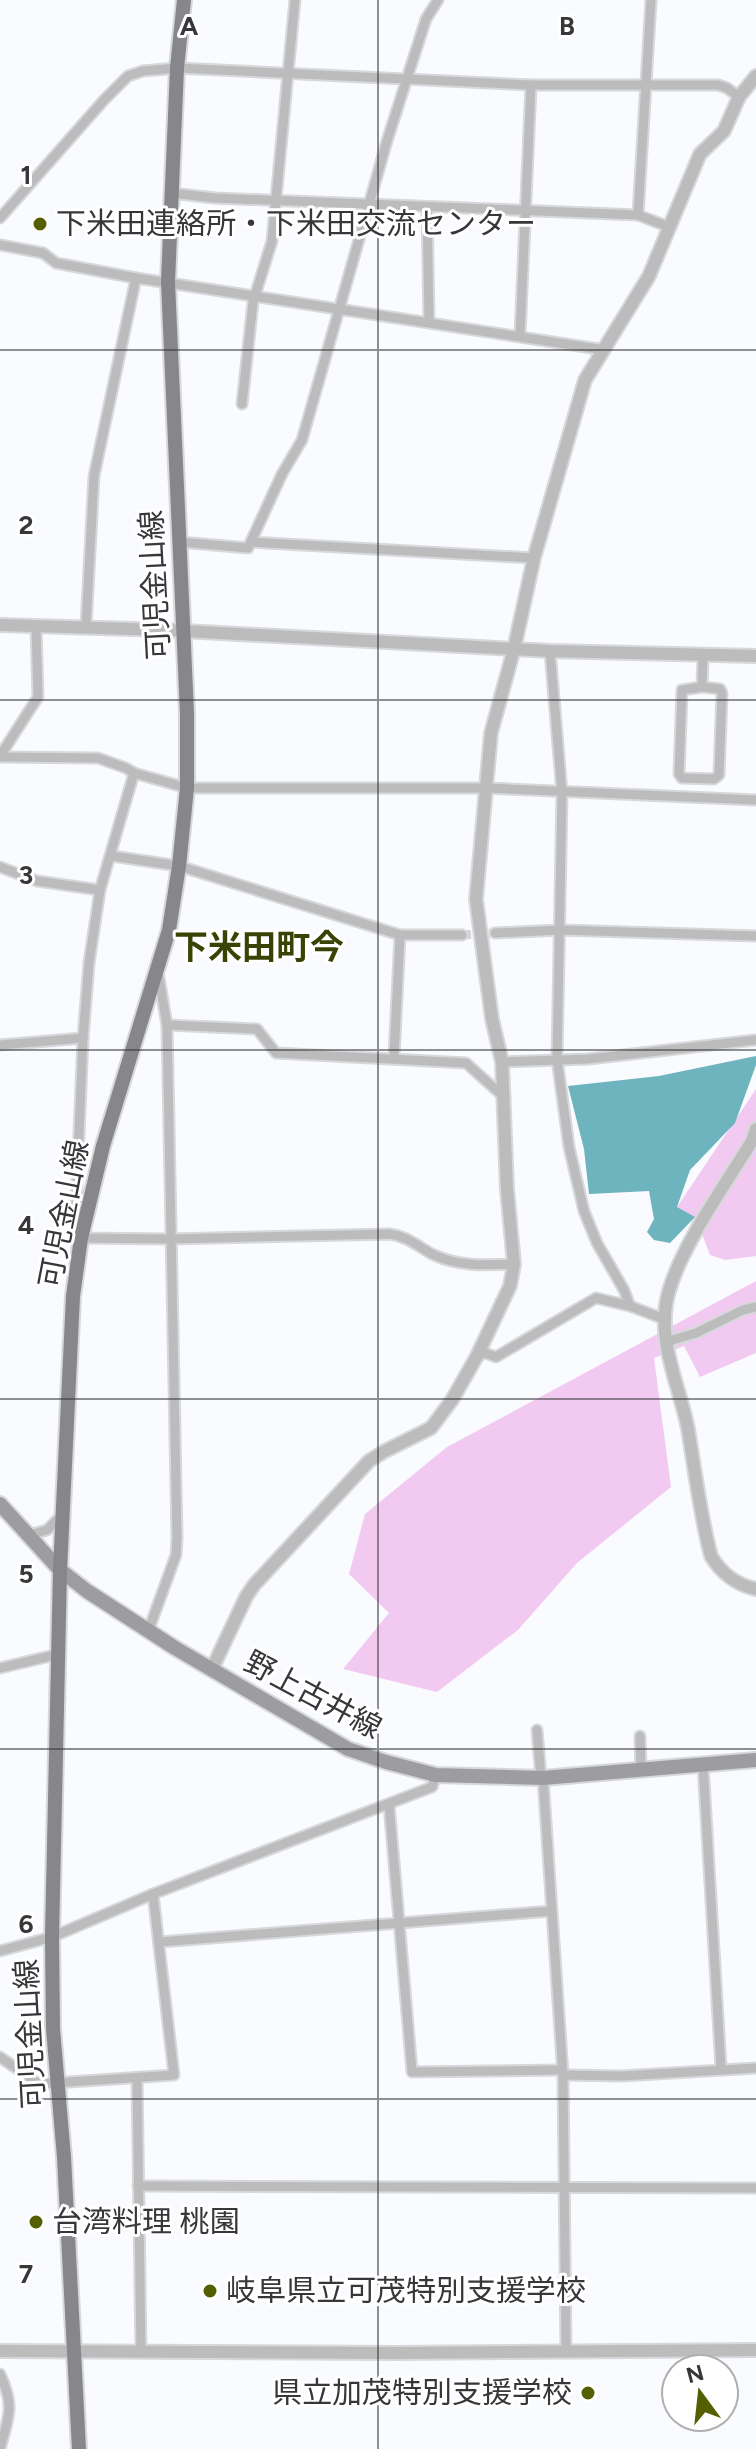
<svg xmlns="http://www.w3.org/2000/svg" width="756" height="2449" font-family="Figtree,'Noto Sans JP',sans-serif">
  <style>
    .green { fill: #f2caf1 }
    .water { fill: #6db4be }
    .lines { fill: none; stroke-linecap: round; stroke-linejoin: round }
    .minor-tunnel { stroke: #d2d4d7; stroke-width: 9; stroke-dasharray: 9 4.5; stroke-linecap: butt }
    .minor-casing { stroke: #d6d8db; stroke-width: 13 }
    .tertiary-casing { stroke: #d6d8db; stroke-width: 16 }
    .secondary-casing { stroke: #d6d8db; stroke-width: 18 }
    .primary-casing { stroke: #d6d8db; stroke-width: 18 }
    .minor { stroke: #bcbcbd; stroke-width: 9 }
    .tertiary { stroke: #bcbcbd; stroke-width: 12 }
    .secondary { stroke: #9d9d9f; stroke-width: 14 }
    .primary { stroke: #87868a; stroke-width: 14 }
    .grid { fill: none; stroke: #363739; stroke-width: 2; stroke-opacity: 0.55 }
    .poi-dot { fill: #535f00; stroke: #fff; stroke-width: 3 }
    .labels { text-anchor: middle; stroke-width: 6; stroke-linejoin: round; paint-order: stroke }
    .poi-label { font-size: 30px; fill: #363739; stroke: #fff; text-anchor: start }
    .street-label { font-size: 30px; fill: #363739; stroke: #fff }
    .quarter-label { font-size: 34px; font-weight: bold; fill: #3a4305; stroke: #fff }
    .grid-label { font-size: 26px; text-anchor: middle; font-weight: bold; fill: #363739; stroke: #fff; stroke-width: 6; stroke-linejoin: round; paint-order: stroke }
  </style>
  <rect width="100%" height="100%" fill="#f9fbff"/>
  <g class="green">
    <polygon points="756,1089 756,1256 725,1260 710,1255 697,1221 677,1207"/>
    <polygon points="756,1281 756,1353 700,1377 684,1346 654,1358 671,1487 577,1563 518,1630 437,1692 343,1669 389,1613 349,1574 365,1514 447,1447"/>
  </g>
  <polygon class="water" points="756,1056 756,1065 735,1123 690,1170 677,1207 695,1217 670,1243 654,1240 647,1232 654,1219 649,1191 589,1194 584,1149 568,1086 659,1076"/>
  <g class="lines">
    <polyline class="minor-tunnel" points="462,935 495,933"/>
    <defs>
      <g id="minor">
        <polyline points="171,193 215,198 638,215 669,227"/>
        <polyline points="427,207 429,321"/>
        <polyline points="638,215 651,0"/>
        <polyline points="0,218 104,100 128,76 143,71 177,68 531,85 718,85 727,88 739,97"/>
        <polyline points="0,245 43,253 56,263 136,278 605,350"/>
        <polyline points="520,335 531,85"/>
        <polyline points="242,404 253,302 272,241 295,0"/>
        <polyline points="180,542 248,548 282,474 302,440 387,141 426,19 438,0"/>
        <polyline points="251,542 534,558"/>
        <polyline points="86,626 94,476 136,278"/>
        <polyline points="550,651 562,793 557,1059 569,1147 584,1211 597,1243 624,1290 630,1306"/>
        <polyline points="702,687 720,689 722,693 719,775 714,779 682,778 679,774 682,690 702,687 703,655"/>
        <polyline points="0,756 38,697 36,627"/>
        <polyline points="0,757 98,758 126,768 134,773 187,788 485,788 756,800"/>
        <path d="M 134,773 L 100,890 L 89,963 L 83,1038 L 76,1205 L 81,1238 L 170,1239 L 389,1234 C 408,1236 418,1247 434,1255 C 460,1267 487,1265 514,1264"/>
        <polyline points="112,856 179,866 400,935 462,935"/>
        <polyline points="0,867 37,881 100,890"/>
        <polyline points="495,933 561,930 756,936"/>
        <polyline points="167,1025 257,1029 276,1053 466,1063 505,1098"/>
        <polyline points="0,1045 83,1038"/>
        <polyline points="394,1057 400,935"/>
        <polyline points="502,1062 588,1059 756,1040"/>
        <polyline points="666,1342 696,1333 743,1310 756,1307"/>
        <polyline points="477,1356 485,1353 496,1357 596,1298 630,1306 664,1319"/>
        <polyline points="29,1535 47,1530 62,1515"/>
        <polyline points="149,1629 176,1555 177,1538 167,1025 158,972"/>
        <polyline points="0,1668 59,1654"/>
        <polyline points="537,1730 541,1778"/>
        <polyline points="640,1736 641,1770"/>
        <polyline points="703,1765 721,2068"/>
        <polyline points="543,1778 563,2075 566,2352"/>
        <polyline points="389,1804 412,2072 561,2070"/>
        <polyline points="160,1942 551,1911"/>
        <polyline points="0,1951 52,1937 153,1894 432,1787 436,1775"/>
        <polyline points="0,2057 39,2084 174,2075 153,1894"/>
        <polyline points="563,2075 622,2076 756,2068"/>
        <polyline points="137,2078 141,2352"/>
        <polyline points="138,2186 756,2188"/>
        <path d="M 0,2374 C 15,2407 9,2415 0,2449"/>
      </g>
      <g id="tertiary">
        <polyline points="0,625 166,630 550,651 756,656"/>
        <path d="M 756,1129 L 752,1141 C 725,1185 683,1243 669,1291 C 655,1339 679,1383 688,1429 C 695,1471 700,1514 711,1556 C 721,1573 737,1585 756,1589"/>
        <polyline points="212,1669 246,1597 254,1585 369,1461 385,1451 431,1428 452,1400 477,1356 510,1286 514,1264 507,1189 502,1062 492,1019 476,899 491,733 514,649 534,558 585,380 649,276 700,154 724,131 739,97 756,76"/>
        <polyline points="0,2351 397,2353 756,2350"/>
      </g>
      <polyline id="secondary" points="0,1504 60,1570 87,1591 175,1648 348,1749 386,1762 436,1775 543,1778 756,1760"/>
      <polyline id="primary" points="79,2449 64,2157 53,2029 52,1937 60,1570 73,1296 81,1238 103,1146 169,930 179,866 187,788 187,714 168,282 177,68 184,0"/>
    </defs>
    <use href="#minor" class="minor-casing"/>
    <use href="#tertiary" class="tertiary-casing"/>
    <use href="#secondary" class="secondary-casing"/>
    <use href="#primary" class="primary-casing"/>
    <use href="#minor" class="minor"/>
    <use href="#tertiary" class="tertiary"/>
    <use href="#secondary" class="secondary"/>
    <use href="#primary" class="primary"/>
  </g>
  <path class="grid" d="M 378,0 L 378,2449M 0,350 L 756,350M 0,700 L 756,700M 0,1050 L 756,1050M 0,1399 L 756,1399M 0,1749 L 756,1749M 0,2099 L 756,2099"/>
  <g class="poi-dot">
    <circle cx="40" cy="224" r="8"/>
    <circle cx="36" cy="2222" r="8"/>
    <circle cx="210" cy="2291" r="8"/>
    <circle cx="588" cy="2393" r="8"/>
  </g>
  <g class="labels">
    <g class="poi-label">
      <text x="56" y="234">下米田連絡所・下米田交流センター</text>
      <text x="52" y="2232">台湾料理 桃園</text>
      <text x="226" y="2301">岐阜県立可茂特別支援学校</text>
      <text x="572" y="2403" text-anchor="end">県立加茂特別支援学校</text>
    </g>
    <g class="street-label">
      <text transform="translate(155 585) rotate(-93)" y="10">可児金山線</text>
      <text transform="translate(64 1214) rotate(-79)" y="10">可児金山線</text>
      <text transform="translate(313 1695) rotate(28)" y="10">野上古井線</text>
      <text transform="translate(30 2034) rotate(-93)" y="10">可児金山線</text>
    </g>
    <g class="quarter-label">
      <text x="259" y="959">下米田町今</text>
    </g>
  </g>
  <g class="grid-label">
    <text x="189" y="35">A</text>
    <text x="567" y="35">B</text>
    <text x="26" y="184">1</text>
    <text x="26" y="534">2</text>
    <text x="26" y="884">3</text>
    <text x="26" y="1234">4</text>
    <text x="26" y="1583">5</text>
    <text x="26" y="1933">6</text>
    <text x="26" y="2283">7</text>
  </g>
  <g transform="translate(700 2393) rotate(345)"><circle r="38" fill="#ffffff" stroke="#afafb0" stroke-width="2"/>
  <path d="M0-6L14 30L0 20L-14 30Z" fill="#535f00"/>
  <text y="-12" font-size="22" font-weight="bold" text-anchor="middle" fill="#363739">N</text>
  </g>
</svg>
